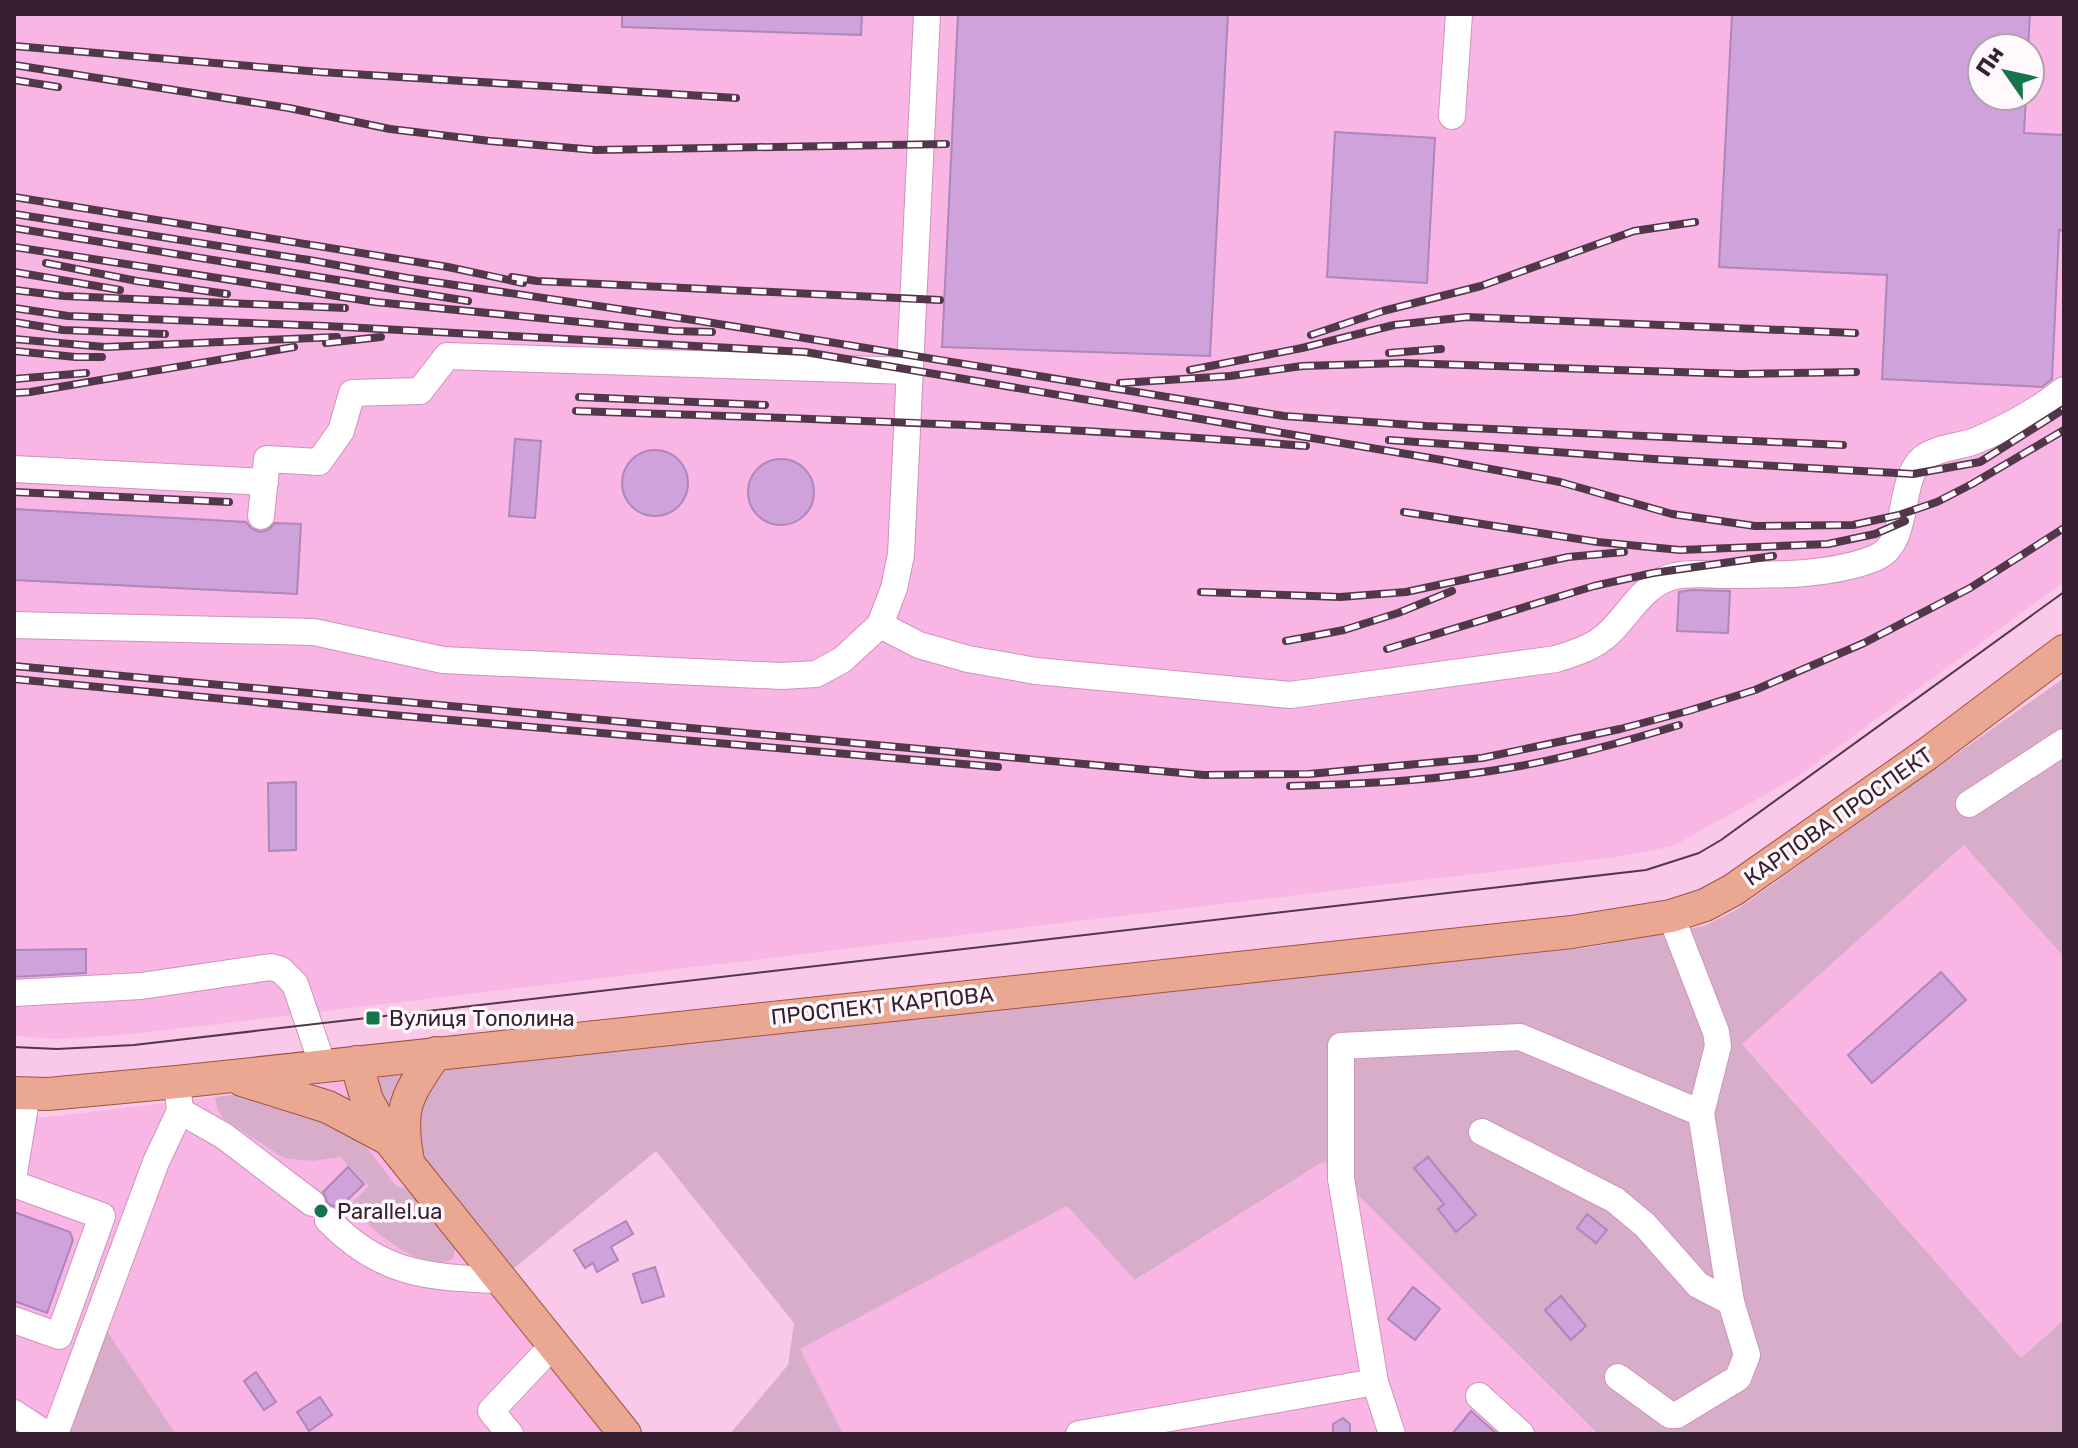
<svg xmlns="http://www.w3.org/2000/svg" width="2078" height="1448" font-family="Rubik,sans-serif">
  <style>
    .built { fill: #f9b5e4; fill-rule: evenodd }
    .green { fill: #d8adca }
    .building { fill: #cfa2dc; stroke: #ae86ba; stroke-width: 2 }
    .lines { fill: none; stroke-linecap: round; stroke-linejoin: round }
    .minor-casing { stroke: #ce93bc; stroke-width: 28 }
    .major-casing { stroke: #a2513f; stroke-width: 34 }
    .minor { stroke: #fff; stroke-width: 26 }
    .major { stroke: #eaa791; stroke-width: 32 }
    .tram { stroke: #52374a; stroke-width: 2 }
    .rail-casing { stroke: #52374a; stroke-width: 8 }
    .rail { stroke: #fff8fc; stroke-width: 5; stroke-dasharray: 15; stroke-linecap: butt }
    .poi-dot { fill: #14744a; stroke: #fff8fc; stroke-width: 3 }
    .labels { text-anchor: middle; stroke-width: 7; stroke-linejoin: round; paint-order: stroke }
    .street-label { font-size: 22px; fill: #372030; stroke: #fff8fc }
    .poi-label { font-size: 22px; fill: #372030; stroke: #fff8fc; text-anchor: start }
  </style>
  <rect width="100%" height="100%" fill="#fac8e9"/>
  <g class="built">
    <path d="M 14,14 L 2064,14 L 2064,582 L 1797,777 L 1673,846 L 1616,857 L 133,1034 L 58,1039 L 14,1036 ZM 1982,48 L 2030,48 L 2030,96 L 1982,96 Z"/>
    <polygon points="1965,845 2064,957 2064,1320 2021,1358 1742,1043"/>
    <polygon points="347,1081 625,1434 176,1434 98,1319 55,1434 14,1413 14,1118 48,1117"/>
    <polygon points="1324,1161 1598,1434 843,1434 800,1349 1067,1206 1136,1280"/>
  </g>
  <g class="green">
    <polygon points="2064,678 2064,957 1964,845 1742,1044 2021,1358 2064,1320 2064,1434 1598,1434 1324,1161 1135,1280 1067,1206 800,1349 843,1434 730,1434 788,1365 794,1323 656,1151 500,1280 347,1081 436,1064 1585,948 1704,926 1736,910"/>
    <path d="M 247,1093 L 285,1102 L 360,1139 L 397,1187 L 407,1188 L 455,1246 L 454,1258 C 424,1278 368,1226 349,1206 L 369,1186 L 340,1157 L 312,1161 L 284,1158 L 224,1119 L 217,1109 L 215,1097 Z"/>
    <polygon points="98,1318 176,1434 55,1434"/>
  </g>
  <g class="building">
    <polygon points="622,14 862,14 861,35 622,27"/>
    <polygon points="958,14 1228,14 1210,356 942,347"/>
    <polygon points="1732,14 2030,14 2028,48 1982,48 1982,96 2026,96 2024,133 2064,135 2064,231 2059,230 2052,379 2042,387 1882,379 1887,275 1719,267"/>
    <polygon points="1335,132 1435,138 1427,283 1327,277"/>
    <polygon points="515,439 541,441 535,518 509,516"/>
    <circle cx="655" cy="483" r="33"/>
    <circle cx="781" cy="492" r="33"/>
    <polygon points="14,509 246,522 251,528 260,532 268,530 275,523 301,524 297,594 14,580"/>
    <polygon points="1691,590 1730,591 1728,633 1677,631 1679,592"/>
    <polygon points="296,782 296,850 269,851 268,783"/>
    <polygon points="86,949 86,973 14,977 14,950"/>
    <polygon points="1941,972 1966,1000 1872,1083 1848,1055"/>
    <polygon points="1428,1157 1476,1215 1456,1232 1438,1209 1444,1204 1414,1168"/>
    <polygon points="348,1167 364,1184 339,1208 328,1204 323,1192"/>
    <polygon points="14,1212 70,1232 73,1240 47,1313 14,1301"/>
    <polygon points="1587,1214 1607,1230 1596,1243 1577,1228"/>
    <polygon points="626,1221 633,1234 611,1247 618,1260 597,1272 593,1263 585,1268 574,1250"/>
    <polygon points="655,1267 664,1296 642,1303 633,1274"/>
    <polygon points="1413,1287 1440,1309 1415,1340 1388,1319"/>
    <polygon points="1561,1296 1586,1326 1571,1340 1545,1310"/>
    <polygon points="256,1372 276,1402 264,1410 244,1381"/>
    <polygon points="320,1397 332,1415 309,1431 297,1412"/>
    <polygon points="1471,1411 1497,1434 1452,1434"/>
    <polygon points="1343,1418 1350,1424 1350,1434 1333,1434 1333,1424"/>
  </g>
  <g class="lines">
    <defs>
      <g id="minor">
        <polyline points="1452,116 1459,14"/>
        <polyline points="14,469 265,482"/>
        <polyline points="261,516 267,459 319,462 341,431 352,393 420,391 447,356 910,371"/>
        <polyline points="14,625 314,632 443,660 781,676 816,674 842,660 880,625 894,588 901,555 927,14"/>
        <path d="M 880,625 L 919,645 L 968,659 L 1036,671 L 1290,695 L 1556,659 C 1575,653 1595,647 1609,633 C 1630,613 1642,586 1671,577 C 1687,572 1709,575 1725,575 C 1772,575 1831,576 1875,558 C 1912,543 1896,480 1923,458 C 1938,447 1959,447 1975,441 C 2007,428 2036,412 2064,390"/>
        <polyline points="1969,804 2064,742"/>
        <polyline points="14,993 141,986 271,967 281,970 295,984 323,1066"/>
        <polyline points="180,1111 224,1136 312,1203"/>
        <polyline points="1482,1132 1615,1200 1645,1225 1698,1285 1731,1302"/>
        <polyline points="14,1173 27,1094"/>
        <polyline points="14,1184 102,1216 59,1336 14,1320"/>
        <path d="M 328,1220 C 380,1274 428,1278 500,1280"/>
        <polyline points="1618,1377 1670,1415 1677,1415 1738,1378 1747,1355 1731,1302 1701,1113 1718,1046 1716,1032 1671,916"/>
        <polyline points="1479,1396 1521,1434"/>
        <polyline points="14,1413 46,1434"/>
        <polyline points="55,1434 156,1162 180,1111 177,1082"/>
        <polyline points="510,1434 491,1411 554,1344"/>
        <polyline points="1079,1434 1375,1382"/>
        <polyline points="1392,1434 1375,1382 1341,1179 1341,1046 1520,1037 1701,1113"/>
      </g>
      <g id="major">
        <polyline points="356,1062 367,1100 390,1141 625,1434"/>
        <polyline points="242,1080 328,1107 388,1139"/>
        <polyline points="14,1093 48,1094 177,1082 1572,932 1671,916 1705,905 1733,890 1927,754 2064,651"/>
        <path d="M 408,1161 C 398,1107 406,1097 436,1053"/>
      </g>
    </defs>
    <use href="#minor" class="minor-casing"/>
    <use href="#major" class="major-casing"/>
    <use href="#minor" class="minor"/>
    <use href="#major" class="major"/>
    <polyline class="tram" points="14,1047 57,1049 134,1045 1646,870 1699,853 1721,840 2064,592"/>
    <defs>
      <g id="rail">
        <polyline points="14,46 320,72 736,98"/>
        <polyline points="14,65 289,108 390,129 490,141 596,150 946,144"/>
        <polyline points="14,80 58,87"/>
        <polyline points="14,197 448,267 523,283"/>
        <polyline points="14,214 309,260 407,278 700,321 1284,416 1426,426 1843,445"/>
        <polyline points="14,228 468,301"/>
        <polyline points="14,247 375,302 673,331 712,332"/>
        <polyline points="46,263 137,281 227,294"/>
        <polyline points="14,272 120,290"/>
        <polyline points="512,277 537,281 940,300"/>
        <polyline points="14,290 64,296 345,308"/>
        <polyline points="14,308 68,316 326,326 805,352 1442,460 1560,482 1672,514 1755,526 1853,525 1899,515 1937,502 1972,484 2064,430"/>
        <polyline points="14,322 63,330 165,334"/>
        <polyline points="1311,335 1383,311 1481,286 1634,231 1695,222"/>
        <polyline points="14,339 105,347 337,337"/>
        <polyline points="326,343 381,337"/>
        <polyline points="14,351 76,357 102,357"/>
        <polyline points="1389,353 1441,349"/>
        <polyline points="1190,370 1302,348 1394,325 1467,317 1855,333"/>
        <polyline points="14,379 86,373"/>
        <polyline points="1120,383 1230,376 1302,366 1403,363 1740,374 1856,372"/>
        <polyline points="14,393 30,392 294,347"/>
        <polyline points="579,397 765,405"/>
        <path d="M 576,411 C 820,419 1063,426 1306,446"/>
        <polyline points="1389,440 1654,459 1913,474 1980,462 2064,409"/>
        <polyline points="14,492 229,502"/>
        <polyline points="1404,512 1598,542 1680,550 1828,544 1875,534 1905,521"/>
        <polyline points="1201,592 1340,597 1406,592 1568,557 1624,552"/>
        <polyline points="1286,641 1344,630 1398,613 1452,591"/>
        <polyline points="1387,649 1594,586 1653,573 1773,556"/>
        <polyline points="14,666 1204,775 1309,774 1482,758 1620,729 1688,711 1755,690 1864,643 1970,588 2064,528"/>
        <polyline points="14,679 392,715 998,767"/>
        <path d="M 1290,786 C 1366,784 1445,780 1520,766 C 1574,756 1627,741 1679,725"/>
      </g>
    </defs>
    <use href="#rail" class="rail-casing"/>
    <use href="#rail" class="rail"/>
  </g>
  <g class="poi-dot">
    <rect x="365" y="1010" width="16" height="16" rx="4"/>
    <circle cx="321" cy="1211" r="8"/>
  </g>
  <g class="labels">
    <g class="street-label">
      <text transform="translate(1838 816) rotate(-35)" y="8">КАРПОВА ПРОСПЕКТ</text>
      <text transform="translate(882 1005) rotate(-6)" y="8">ПРОСПЕКТ КАРПОВА</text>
    </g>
    <g class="poi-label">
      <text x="389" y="1026">Вулиця Тополина</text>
      <text x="337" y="1219">Parallel.ua</text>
    </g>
  </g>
  <rect width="2078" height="1448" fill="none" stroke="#372030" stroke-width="32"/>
  <g transform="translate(2006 72) rotate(304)"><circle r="38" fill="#fff8fc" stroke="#afa2aa" stroke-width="2"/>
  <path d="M0-6L14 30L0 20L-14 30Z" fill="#14744a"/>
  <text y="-12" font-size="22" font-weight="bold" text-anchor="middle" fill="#372030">Пн</text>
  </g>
</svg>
